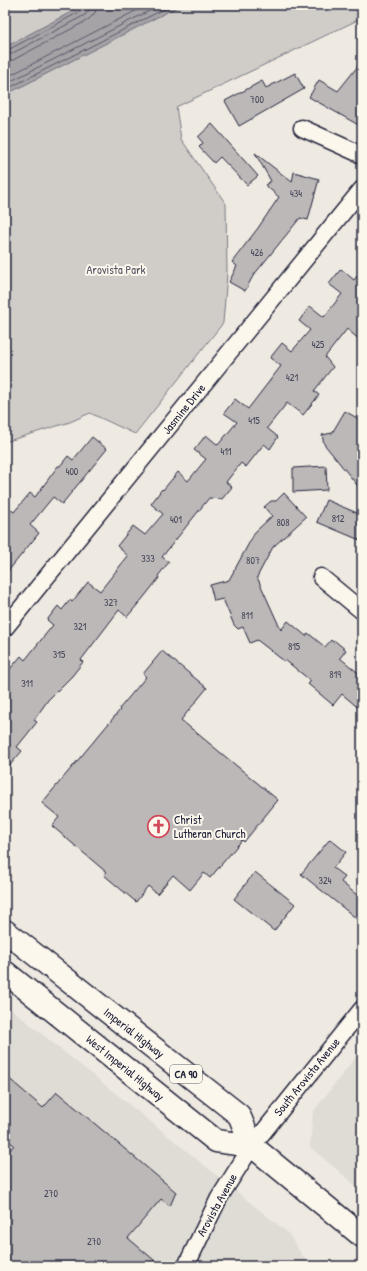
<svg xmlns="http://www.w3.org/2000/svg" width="367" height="1271" font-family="'Patrick Hand',sans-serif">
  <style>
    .built { fill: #dfdbd5 }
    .green { fill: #d0cdc9; stroke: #797882 }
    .water { fill: #a6a3a7; stroke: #716f7c }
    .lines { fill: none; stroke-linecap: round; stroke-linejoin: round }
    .shore { stroke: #575666; stroke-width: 1 }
    .building { fill: #bcb8b8; stroke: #22223b }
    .street-casing { stroke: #22223b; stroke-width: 19 }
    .primary-casing { stroke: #22223b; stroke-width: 25 }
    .street { stroke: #fbf7ec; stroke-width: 16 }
    .primary { stroke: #fbf7ec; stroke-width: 22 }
    .labels { text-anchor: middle; stroke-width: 4; stroke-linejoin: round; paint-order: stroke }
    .number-label { font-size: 10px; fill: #48485a }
    .shield { fill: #fbf7ec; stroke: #636270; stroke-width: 1 }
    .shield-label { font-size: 11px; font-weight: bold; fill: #22223b }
    .park-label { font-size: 12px; fill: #565566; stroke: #fbf7ec }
    .street-label { font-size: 12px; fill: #22223b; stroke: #fbf7ec }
    .poi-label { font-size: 12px; fill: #22223b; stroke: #fbf7ec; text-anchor: start }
  </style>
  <rect width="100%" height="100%" fill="#eeeae2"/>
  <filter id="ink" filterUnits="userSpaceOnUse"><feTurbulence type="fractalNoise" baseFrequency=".025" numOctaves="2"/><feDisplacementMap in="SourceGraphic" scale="8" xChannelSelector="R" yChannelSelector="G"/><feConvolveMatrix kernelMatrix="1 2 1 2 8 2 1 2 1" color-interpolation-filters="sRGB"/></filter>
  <g filter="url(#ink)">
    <g class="built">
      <polygon points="5,1004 288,1233 303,1257 314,1266 5,1266"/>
      <polygon points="362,1049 362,1191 310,1147 313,1112"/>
    </g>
    <polygon class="green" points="5,5 362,5 362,18 176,107 181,139 226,204 227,274 223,323 135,434 90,413 70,422 5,442"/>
    <polygon class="water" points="84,5 181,5 5,95 5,47"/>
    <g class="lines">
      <g class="shore">
        <polyline points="5,50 8,50 83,10 85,5"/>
        <polyline points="5,55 11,54 85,15 89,10 90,5"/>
        <polyline points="5,61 13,60 88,20 95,13 96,5"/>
        <polyline points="5,78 147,5"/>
        <polyline points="5,84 161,5"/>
        <polyline points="5,90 172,5"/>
      </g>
    </g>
    <g class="building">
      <polygon points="362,61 362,127 309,97 319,80 338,91"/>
      <polygon points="295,73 304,89 239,126 225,101 262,81 266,88"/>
      <polygon points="212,124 258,176 247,185 220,157 214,163 199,147 203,143 198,137"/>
      <polygon points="255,153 292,182 294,172 319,179 308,220 300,218 253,276 245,291 229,282 237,266 232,262 258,228 279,197 265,185 271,181"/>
      <polygon points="341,269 354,280 362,269 362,342 347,329 325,357 333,367 314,391 319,395 303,415 287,403 267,428 278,437 270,449 264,444 246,467 241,463 226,482 232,487 222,499 209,498 162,557 169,562 158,576 159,578 144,597 127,617 119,610 81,660 83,662 72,676 48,700 34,720 37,722 17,747 22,751 5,771 5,675 21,656 25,660 53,625 47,620 58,606 62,610 70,600 72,602 88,582 100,591 128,556 117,546 133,526 145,535 163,514 151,504 162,489 163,490 178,472 188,481 206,459 194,450 206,435 218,445 237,422 224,413 235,399 248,409 281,366 270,358 282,343 292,351 310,330 299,321 310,306 324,317 342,294 329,284"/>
      <polygon points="345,411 362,421 362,491 324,444 322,435 332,433"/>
      <polygon points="92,437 107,449 62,504 53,497 30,525 39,533 5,575 5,505 14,512 30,493 35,497 58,466 60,466 68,456 73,460"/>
      <polygon points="326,466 327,490 293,492 293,468"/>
      <polygon points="284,493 306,517 273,547 257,577 281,630 288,621 306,636 308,633 325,647 331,640 333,642 335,641 346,650 340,658 362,676 362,711 342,694 333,705 308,684 311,681 285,660 284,661 257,640 250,643 243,627 238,629 234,625 223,599 214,601 210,585 229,580 255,532 272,516 264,507 271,501 276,501"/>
      <polygon points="326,500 362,515 362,541 317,522"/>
      <polygon points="162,651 207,688 181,720 278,800 244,842 242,840 210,878 204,873 190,890 173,875 157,894 148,886 136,902 104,875 106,872 52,826 59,817 42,803 120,710 119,709 146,677 143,674"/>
      <polygon points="330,839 346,852 333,868 345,877 341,882 362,899 362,923 301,874"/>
      <polygon points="255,872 295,904 274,931 234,899"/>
      <polygon points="5,1075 43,1108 57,1092 176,1192 170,1206 161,1199 128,1238 161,1266 5,1266 5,1156 14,1145 5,1138"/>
    </g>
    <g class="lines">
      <defs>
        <g id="street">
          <polyline points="302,128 362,155"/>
          <polyline points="321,577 362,611"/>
          <polyline points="5,628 362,189"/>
          <polyline points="186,1266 219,1198 252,1146 362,1009"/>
        </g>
        <g id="primary">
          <polyline points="5,931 239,1115 252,1146 362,1236"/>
          <polyline points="5,972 216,1141 252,1146"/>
        </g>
      </defs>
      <use href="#street" class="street-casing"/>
      <use href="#primary" class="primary-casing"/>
      <use href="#street" class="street"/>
      <use href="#primary" class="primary"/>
    </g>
  </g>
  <defs>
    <symbol id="church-ring" viewBox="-11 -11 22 22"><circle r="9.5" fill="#fbf7ec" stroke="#d1495b" stroke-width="1.5"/><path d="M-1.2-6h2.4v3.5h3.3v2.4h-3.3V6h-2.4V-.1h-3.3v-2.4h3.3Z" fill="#d1495b"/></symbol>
  </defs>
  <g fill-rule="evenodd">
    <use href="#church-ring" x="146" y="814" width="25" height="25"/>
  </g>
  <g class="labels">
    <g class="number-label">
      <text x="257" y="103">700</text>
      <text x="296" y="197">434</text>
      <text x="257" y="256">426</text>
      <text x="318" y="348">425</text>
      <text x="292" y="381">421</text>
      <text x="254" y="424">415</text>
      <text x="226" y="455">411</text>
      <text x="72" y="475">400</text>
      <text x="338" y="522">812</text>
      <text x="176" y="523">401</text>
      <text x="283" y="526">808</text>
      <text x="148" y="562">333</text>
      <text x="253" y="564">807</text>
      <text x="111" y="606">327</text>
      <text x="247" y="619">811</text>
      <text x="80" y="630">321</text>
      <text x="294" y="650">815</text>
      <text x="59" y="658">315</text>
      <text x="335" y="678">819</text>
      <text x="27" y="687">311</text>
      <text x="325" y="884">324</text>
      <text x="51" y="1197">270</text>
      <text x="94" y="1245">270</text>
    </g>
    <rect class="shield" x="170" y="1065" width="32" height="18" rx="3"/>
    <g class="shield-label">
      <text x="186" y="1078">CA 90</text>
    </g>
    <g class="park-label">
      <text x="116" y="274">Arovista Park</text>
    </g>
    <g class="street-label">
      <text transform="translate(184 409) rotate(-51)" y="4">Jasmine Drive</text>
      <text transform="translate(134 1033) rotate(38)" y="4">Imperial Highway</text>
      <text transform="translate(125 1068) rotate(39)" y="4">West Imperial Highway</text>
      <text transform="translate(307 1077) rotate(-51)" y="4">South Arovista Avenue</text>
      <text transform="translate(217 1205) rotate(-61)" y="4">Arovista Avenue</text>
    </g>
    <g class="poi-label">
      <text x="174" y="824">Christ<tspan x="174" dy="14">Lutheran Church</tspan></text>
    </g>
  </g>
  <rect width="367" height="1271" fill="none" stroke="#fbf7ec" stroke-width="20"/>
  <rect x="10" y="10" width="347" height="1251" fill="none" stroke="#22223b" stroke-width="1.5" filter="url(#ink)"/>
</svg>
